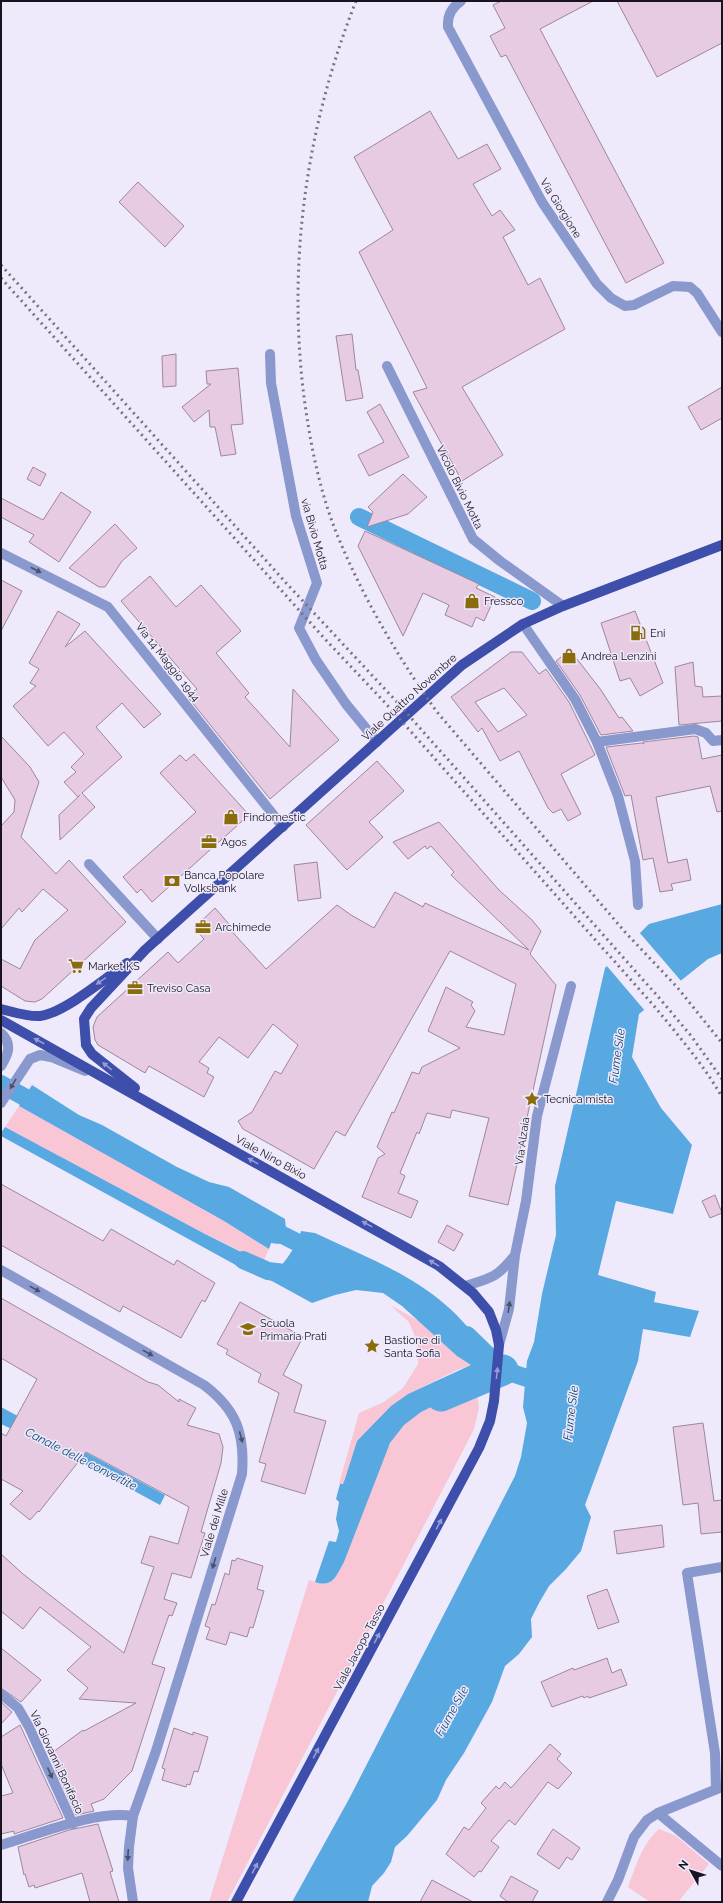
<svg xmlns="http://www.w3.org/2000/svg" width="723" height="1903" font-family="Raleway,sans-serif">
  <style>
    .green { fill: #f8c6d4 }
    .water { fill: #58a8e1 }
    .pier { fill: #efe9fc }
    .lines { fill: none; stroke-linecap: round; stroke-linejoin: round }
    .canal { stroke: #58a8e1; stroke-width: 18 }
    .river { stroke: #58a8e1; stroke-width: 31 }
    .building { fill: #e6cbe3; stroke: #9f869c; fill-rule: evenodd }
    .minor { stroke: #8999cd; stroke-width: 10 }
    .major { stroke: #3d4eab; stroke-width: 10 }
    .rail { stroke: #787382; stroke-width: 3; stroke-dasharray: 2 4; stroke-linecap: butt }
    .oneway { fill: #4b506d }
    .oneway2 { fill: #969cd4 }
    .labels { text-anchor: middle; stroke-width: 3; stroke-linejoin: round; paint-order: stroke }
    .street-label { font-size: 11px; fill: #18141f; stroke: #efe9fc }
    .poi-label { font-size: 11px; fill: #18141f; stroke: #efe9fc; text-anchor: start }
    .water-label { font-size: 12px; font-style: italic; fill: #104d73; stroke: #efe9fc }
  </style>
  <rect width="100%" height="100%" fill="#efe9fc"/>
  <g class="green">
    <polygon points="19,1106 224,1221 269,1249 263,1262 205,1234 5,1127"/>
    <polygon points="390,1305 419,1321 457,1356 471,1365 457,1370 408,1394 391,1406 357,1441 346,1479 343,1484 339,1484 359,1413 384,1402 403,1388 418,1364 418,1344 409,1322"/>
    <path d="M 476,1388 L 479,1408 L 474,1429 L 453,1470 L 227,1902 L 209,1902 L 309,1580 C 333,1588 332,1582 344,1562 C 356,1528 380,1446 405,1424 C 425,1406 451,1397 476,1388 Z"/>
    <path d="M 659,1829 L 676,1836 L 709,1864 L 678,1902 L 650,1902 L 628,1887 C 636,1866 642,1844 659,1829 Z"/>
  </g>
  <g class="water">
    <polygon points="722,904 722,953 708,959 639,1014 632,1057 661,1108 692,1145 673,1214 616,1201 598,1275 656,1292 654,1302 699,1311 690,1337 643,1329 638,1361 585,1505 591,1517 581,1551 566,1569 549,1586 539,1603 531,1619 532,1637 519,1654 505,1666 492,1702 464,1753 446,1780 437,1800 407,1836 395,1847 391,1862 384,1873 372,1886 368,1902 292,1902 349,1799 515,1476 521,1457 527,1423 523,1407 527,1361 534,1342 542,1294 556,1235 555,1186 605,968 649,924"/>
    <polygon points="32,1085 79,1115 102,1125 177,1167 209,1182 229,1187 285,1219 286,1229 279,1244 271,1243 269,1249 224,1221 19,1106"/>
    <polygon points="5,1127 205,1234 267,1265 262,1273 251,1267 243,1269 1,1136 1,1133"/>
    <path d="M 301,1231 L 315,1233 C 380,1264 437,1282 481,1344 L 485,1346 L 480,1383 L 476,1388 L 453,1396 L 421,1412 L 404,1425 L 390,1443 L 344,1562 C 336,1576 333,1588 315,1582 L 329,1541 L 336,1542 L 339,1531 L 336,1519 L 339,1502 L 336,1499 L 340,1484 L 343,1484 L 345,1479 L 357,1441 L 391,1406 L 408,1394 L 471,1365 L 457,1356 L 402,1306 L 383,1293 L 356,1290 L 335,1295 L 312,1303 L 270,1280 C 281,1266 297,1248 301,1231 Z"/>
    <polygon points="1,1407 165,1495 160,1505 68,1455 1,1424"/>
  </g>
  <polygon class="pier" points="639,932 682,982 646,1012 606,965"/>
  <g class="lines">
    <g class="canal">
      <polyline points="359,517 532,601"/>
      <polyline points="1,1084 46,1109"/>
      <polyline points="261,1224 318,1253"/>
      <polyline points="243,1260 268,1271 301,1275"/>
      <polyline points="467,1335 503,1370 548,1385"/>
    </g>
    <polyline class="river" points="441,1396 503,1370"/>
  </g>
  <g class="building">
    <polygon points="501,1 593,1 540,29 664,263 626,283 506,55 501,57 490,36 505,28 493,5"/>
    <polygon points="617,1 722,1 722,43 657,77"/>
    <polygon points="430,111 458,159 487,144 501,169 473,184 492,216 500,210 515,230 503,237 528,285 540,278 565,329 462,387 503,455 462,481 413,392 427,388 359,252 393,230 354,157"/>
    <polygon points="138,182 184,226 165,247 119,202"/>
    <polygon points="352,334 356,370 358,370 363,398 346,401 336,336"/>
    <polygon points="176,354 176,386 163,387 162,356"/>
    <polygon points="238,368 243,424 231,425 236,454 221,456 215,427 210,427 209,410 194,422 182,407 211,384 207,384 206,371"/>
    <polygon points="722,387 722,418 701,430 688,407"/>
    <polygon points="380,404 409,457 369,476 358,455 384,442 367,412"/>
    <polygon points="33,467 46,474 40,486 27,479"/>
    <polygon points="403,474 427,497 408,514 367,527 373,512 368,507"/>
    <polygon points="61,492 91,512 59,562 29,542 34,535 1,517 1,498 43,520"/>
    <polygon points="115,524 137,548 122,561 105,587 99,587 69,568"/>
    <polygon points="365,531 479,584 476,588 495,597 484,621 476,617 472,627 445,615 449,605 423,593 403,636 358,546"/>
    <polygon points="150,576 176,607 201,585 241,631 216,653 249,693 245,697 290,747 293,689 339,740 270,799 187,696 197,689 121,601"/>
    <polygon points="1,580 22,591 1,631"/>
    <polygon points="58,611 80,624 65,647 85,631 161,714 144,728 122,703 96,727 122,757 82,793 95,807 60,840 59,815 80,795 78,797 64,782 76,772 71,767 84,754 64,732 48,746 13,706 36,686 30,683 39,669 29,663"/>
    <polygon points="635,611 663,683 640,696 630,678 620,681 601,623"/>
    <polygon points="570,650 601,690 619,718 622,717 633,731 601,735 580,695 556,661"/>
    <path d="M 511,652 L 522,652 L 539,674 L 546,669 L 569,702 L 595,755 L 561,774 L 581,814 L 568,821 L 561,809 L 553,813 L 548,808 L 519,751 L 500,761 L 482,728 L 478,732 L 451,697 ZM 504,688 L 527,715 L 498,732 L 475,702 Z"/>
    <polygon points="693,662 695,686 702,687 703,697 722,696 722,721 679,725 675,667"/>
    <polygon points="1,736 30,767 39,782 21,837 56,874 69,860 126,922 42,999 35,1002 25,1001 1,986 1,959 20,969 35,940 68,910 43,889 22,912 19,908 1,929 1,826 14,812 15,800 1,777"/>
    <polygon points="694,736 698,737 702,759 722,755 722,811 717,812 710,786 656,797 668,863 687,859 691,880 671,884 673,890 660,892 653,858 643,860 631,795 625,796 606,747 642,743 644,744 643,742"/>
    <polygon points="194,754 249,815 152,902 141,889 137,893 123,877 196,812 160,773 180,755 186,761"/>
    <polygon points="377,761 404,791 369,822 383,837 347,870 306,825"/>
    <polygon points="439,822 499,890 532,920 541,931 530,954 556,985 508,1205 469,1196 489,1118 452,1110 450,1118 427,1113 419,1134 417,1132 400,1173 405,1176 398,1193 418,1201 411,1218 362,1197 378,1158 385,1154 377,1147 392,1112 394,1113 412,1072 419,1074 422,1067 460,1048 428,1031 446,987 473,1002 471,1005 475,1011 466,1027 504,1035 516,984 450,951 345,1136 336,1131 314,1169 243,1129 238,1121 252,1112 275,1071 281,1074 298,1045 273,1024 248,1058 219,1037 199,1062 209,1068 207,1073 214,1077 204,1097 149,1066 145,1073 98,1045 95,1040 93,1027 97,1017 168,952 178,963 204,939 194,928 215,908 229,924 227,926 266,969 337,905 351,915 374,928 395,892 423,907 425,903 529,950 451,875 454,872 431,846 427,849 425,846 408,859 393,842"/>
    <polygon points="317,862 321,898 298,901 294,865"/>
    <polygon points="1,1184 103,1241 111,1229 174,1265 177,1260 215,1283 205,1302 202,1300 181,1338 123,1306 120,1312 1,1245"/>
    <polygon points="715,1195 722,1213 710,1218 702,1201"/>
    <polygon points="447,1225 463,1234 454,1251 438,1242"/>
    <polygon points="1,1298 148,1382 158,1385 179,1402 179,1399 196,1408 187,1425 219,1434 223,1447 221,1463 201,1532 205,1533 191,1578 172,1573 164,1599 177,1603 172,1616 169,1615 152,1664 165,1668 132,1771 104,1799 91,1804 94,1811 76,1815 49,1755 83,1730 84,1731 136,1703 79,1699 88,1688 67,1670 91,1647 40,1607 23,1629 1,1611 1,1554 23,1574 124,1653 154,1567 141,1563 150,1536 178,1544 189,1507 86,1452 39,1512 38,1511 30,1520 10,1504 23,1491 1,1479 1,1433 6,1436 37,1379 1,1358"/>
    <polygon points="240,1302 303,1337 283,1375 302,1385 294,1412 326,1421 305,1494 261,1481 266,1464 259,1462 279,1393 258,1382 261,1374 226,1354 228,1350 217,1344"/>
    <polygon points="703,1423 714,1501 722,1500 722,1532 701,1534 698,1503 683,1505 673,1427"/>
    <polygon points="662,1525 664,1547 617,1554 614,1531"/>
    <polygon points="237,1558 263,1566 257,1589 264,1591 253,1628 250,1627 247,1637 230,1632 226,1645 206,1639 210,1628 205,1626 212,1604 215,1605 225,1573 229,1575 232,1560 235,1561"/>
    <polygon points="607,1589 619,1622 598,1629 587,1596"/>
    <polygon points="1,1648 41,1680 21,1702 1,1688"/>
    <polygon points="607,1658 612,1673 621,1669 627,1685 589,1698 588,1696 584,1698 583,1696 552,1707 541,1682 573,1668 574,1670"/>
    <polygon points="1,1702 12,1712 1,1724"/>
    <polygon points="20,1725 63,1818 14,1834 14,1831 1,1834 1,1796 13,1793 1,1764 1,1737"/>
    <polygon points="174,1728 193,1735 193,1732 208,1737 198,1772 194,1771 190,1785 187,1784 186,1787 162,1780 165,1769 162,1768"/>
    <polygon points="550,1744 561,1754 557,1759 572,1773 558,1789 548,1782 515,1825 509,1820 491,1841 499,1847 481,1872 479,1871 474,1877 446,1854 464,1827 469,1830 486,1808 481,1803 496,1786 499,1789 505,1782 511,1788"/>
    <polygon points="98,1824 113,1871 110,1872 119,1902 90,1902 82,1873 35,1888 34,1885 29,1887 25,1874 24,1875 18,1847 69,1830"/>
    <polygon points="553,1829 580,1848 572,1860 567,1857 559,1869 537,1854"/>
    <polygon points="511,1876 538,1891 532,1902 508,1902 500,1896"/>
    <polygon points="432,1880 473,1902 420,1902"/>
  </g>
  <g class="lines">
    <g class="minor">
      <path d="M 461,1 C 452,7 447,15 448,27 L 542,202 L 597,284 L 611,298 L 625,306 L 634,305 L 673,286 L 690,287 L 697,293 L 722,332"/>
      <polyline points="270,354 271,383 296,516 317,583 299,628 316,660 346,704 377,742"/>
      <polyline points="387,366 473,539 500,561 563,606"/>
      <polyline points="1,553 108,607 283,827"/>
      <polyline points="523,624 575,699 597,742 618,796 635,861 638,905"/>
      <polyline points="597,742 695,729 706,733 713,741 722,740"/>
      <polyline points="89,864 158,939"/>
      <path d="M 1,1033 C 13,1044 8,1055 1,1066"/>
      <polyline points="1,1103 30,1059 40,1055 51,1057 85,1071"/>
      <path d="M 1,1270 L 204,1385 C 237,1410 245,1434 242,1474 L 156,1751 L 133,1816 L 129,1847 L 128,1868 L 133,1902"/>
      <path d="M 465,1286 C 491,1278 497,1278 515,1255"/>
      <polyline points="499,1345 509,1309 515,1255 526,1201 537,1116 571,986"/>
      <polyline points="1,1694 18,1708 29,1727 73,1824"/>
      <polyline points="716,1789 715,1753 687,1573 722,1567"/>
      <polyline points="658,1813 722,1866"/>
      <path d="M 1,1845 C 39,1834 95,1810 133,1816"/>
      <polyline points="607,1902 618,1880 634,1837 647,1820 658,1813 722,1787"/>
    </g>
    <g class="major">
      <path d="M 1,1009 C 14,1012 27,1017 40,1016 C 64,1013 106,978 127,963"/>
      <polyline points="1,1020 439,1266 473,1293 489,1312 496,1330 499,1345 494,1401 490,1421 479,1448 236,1902"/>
      <polyline points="135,1088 92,1054 86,1045 84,1019 91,1008 145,950 432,692 462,665 523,624 563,606 722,545"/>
    </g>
    <g class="rail">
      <path d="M 356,1 C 307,125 288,256 303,389 C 309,437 318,486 336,532 C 362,596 397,656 437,712 L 625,932 L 677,987 L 722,1043"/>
      <polyline points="1,265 288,585 396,701 661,1000 692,1037 722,1079"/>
      <path d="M 1,278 L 324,638 L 389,707 L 654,1006 C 678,1035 703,1064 722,1097"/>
    </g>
  </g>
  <defs><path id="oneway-solid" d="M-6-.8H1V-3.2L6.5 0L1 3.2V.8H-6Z"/></defs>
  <g class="oneway">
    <use href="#oneway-solid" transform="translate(36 570) rotate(27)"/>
    <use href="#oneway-solid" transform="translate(13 1084) rotate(121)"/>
    <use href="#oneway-solid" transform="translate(35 1289) rotate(29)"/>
    <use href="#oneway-solid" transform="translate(509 1307) rotate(-81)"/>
    <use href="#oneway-solid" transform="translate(148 1353) rotate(29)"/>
    <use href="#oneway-solid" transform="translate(241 1437) rotate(75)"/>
    <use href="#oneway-solid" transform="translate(214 1563) rotate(107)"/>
    <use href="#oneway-solid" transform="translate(50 1773) rotate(66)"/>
    <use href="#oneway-solid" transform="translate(128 1855) rotate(93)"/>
  </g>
  <g class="oneway2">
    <use href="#oneway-solid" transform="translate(101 981) rotate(145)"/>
    <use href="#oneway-solid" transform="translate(39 1041) rotate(-152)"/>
    <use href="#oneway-solid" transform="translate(107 1066) rotate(-141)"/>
    <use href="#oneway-solid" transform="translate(253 1161) rotate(-151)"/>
    <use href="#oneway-solid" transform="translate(367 1224) rotate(-151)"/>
    <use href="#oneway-solid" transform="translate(434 1263) rotate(-149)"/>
    <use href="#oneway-solid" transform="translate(497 1373) rotate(-84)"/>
    <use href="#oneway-solid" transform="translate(439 1524) rotate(-62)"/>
    <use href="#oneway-solid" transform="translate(377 1638) rotate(-62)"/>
    <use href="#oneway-solid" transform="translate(316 1753) rotate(-62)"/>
    <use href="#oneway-solid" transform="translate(255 1868) rotate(-62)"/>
  </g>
  <defs>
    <symbol id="shop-bare" viewBox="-9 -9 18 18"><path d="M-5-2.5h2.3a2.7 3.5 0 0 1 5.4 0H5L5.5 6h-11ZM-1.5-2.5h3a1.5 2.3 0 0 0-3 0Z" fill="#8b6c0d" stroke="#efe9fc" stroke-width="2.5" paint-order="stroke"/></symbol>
    <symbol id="fuel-bare" viewBox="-9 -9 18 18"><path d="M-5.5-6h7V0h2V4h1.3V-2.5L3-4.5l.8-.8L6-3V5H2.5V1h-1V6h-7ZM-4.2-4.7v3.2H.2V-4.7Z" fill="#8b6c0d" stroke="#efe9fc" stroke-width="2.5" paint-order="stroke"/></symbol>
    <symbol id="office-bare" viewBox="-9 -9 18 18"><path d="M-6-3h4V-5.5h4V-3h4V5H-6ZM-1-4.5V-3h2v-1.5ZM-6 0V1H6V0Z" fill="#8b6c0d" stroke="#efe9fc" stroke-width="2.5" paint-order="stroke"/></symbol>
    <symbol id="bank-bare" viewBox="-9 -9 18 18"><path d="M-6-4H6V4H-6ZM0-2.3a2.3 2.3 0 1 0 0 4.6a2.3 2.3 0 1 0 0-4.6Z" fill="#8b6c0d" stroke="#efe9fc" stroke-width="2.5" paint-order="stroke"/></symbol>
    <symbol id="supermarket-bare" viewBox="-9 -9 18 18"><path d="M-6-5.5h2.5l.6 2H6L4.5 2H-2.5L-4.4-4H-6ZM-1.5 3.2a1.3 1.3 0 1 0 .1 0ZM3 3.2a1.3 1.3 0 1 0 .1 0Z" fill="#8b6c0d" stroke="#efe9fc" stroke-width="2.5" paint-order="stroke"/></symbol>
    <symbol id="sight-bare" viewBox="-9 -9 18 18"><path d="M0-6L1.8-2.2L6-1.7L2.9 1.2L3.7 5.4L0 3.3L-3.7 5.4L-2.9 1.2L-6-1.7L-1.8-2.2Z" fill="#8b6c0d" stroke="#efe9fc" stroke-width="2.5" paint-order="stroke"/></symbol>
    <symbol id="school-bare" viewBox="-9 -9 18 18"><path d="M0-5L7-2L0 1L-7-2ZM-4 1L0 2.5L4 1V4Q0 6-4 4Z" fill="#8b6c0d" stroke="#efe9fc" stroke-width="2.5" paint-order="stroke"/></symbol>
  </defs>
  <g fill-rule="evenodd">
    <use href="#shop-bare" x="461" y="590" width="22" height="22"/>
    <use href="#fuel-bare" x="627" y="622" width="22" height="22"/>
    <use href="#shop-bare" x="558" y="645" width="22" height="22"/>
    <use href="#shop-bare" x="220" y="806" width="22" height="22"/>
    <use href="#office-bare" x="198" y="831" width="22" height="22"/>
    <use href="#bank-bare" x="161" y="870" width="22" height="22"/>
    <use href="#office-bare" x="192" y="916" width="22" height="22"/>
    <use href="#supermarket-bare" x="65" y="955" width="22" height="22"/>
    <use href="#office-bare" x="124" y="977" width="22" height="22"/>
    <use href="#sight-bare" x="521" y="1088" width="22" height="22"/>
    <use href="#school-bare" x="237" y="1318" width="22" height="22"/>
    <use href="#sight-bare" x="361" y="1335" width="22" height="22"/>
  </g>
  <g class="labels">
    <g class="street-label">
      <text transform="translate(561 208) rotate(58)" y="4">Via Giorgione</text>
      <text transform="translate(460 487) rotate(64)" y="4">Vicolo Bivio Motta</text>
      <text transform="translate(315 534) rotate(74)" y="4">via Bivio Motta</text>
      <text transform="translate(168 662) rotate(52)" y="4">Via 14 Maggio 1944</text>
      <text transform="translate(409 697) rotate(-42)" y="4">Viale Quattro Novembre</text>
      <text transform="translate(522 1141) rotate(-82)" y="4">Via Alzaia</text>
      <text transform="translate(271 1157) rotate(29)" y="4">Viale Nino Bixio</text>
      <text transform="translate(214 1523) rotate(-73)" y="4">Viale dei Mille</text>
      <text transform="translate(359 1647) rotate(-62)" y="4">Viale Jacopo Tasso</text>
      <text transform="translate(57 1762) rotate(65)" y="4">Via Giovanni Bonifacio</text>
    </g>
    <g class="poi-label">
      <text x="484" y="605">Fressco</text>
      <text x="650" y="637">Eni</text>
      <text x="581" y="660">Andrea Lenzini</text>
      <text x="243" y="821">Findomestic</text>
      <text x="221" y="846">Agos</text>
      <text x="184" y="879">Banca Popolare<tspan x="184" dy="13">Volksbank</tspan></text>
      <text x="215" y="931">Archimede</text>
      <text x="88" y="970">Market KS</text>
      <text x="147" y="992">Treviso Casa</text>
      <text x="544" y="1103">Tecnica mista</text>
      <text x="260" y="1327">Scuola<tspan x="260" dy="13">Primaria Prati</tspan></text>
      <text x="384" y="1344">Bastione di<tspan x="384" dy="13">Santa Sofia</tspan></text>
    </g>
    <g class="water-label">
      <text transform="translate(617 1056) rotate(-82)" y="4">Fiume Sile</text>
      <text transform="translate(571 1413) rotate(-83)" y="4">Fiume Sile</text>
      <text transform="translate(81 1459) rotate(27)" y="4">Canale delle convertite</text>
      <text transform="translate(452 1711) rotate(-61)" y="4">Fiume Sile</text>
    </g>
  </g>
  <rect width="723" height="1903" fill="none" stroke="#18141f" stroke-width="4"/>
  <g transform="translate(691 1871) rotate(309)" stroke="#efe9fc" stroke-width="3" paint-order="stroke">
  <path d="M0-3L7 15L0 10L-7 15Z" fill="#18141f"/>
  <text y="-6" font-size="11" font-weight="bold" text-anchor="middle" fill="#18141f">N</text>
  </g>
</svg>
